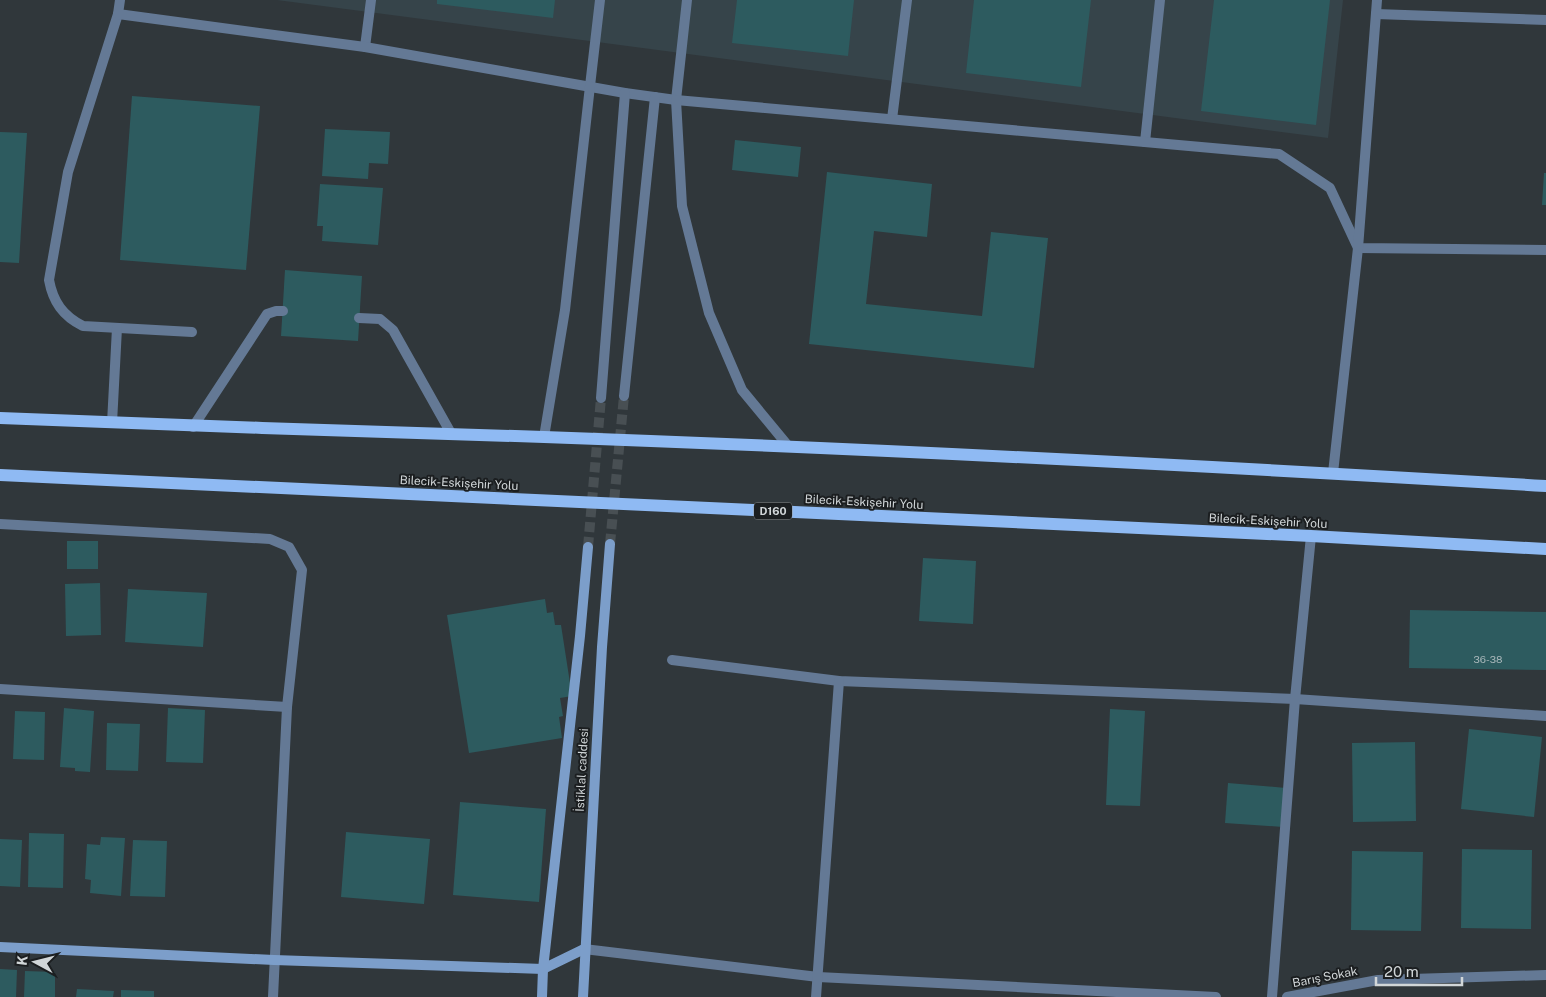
<svg xmlns="http://www.w3.org/2000/svg" width="1546" height="997" font-family="'Public Sans',sans-serif">
  <style>
    .built { fill: #36444a }
    .building { fill: #2d5b5f }
    .lines { fill: none; stroke-linecap: round; stroke-linejoin: round }
    .street-tunnel { stroke: #484f53; stroke-width: 10; stroke-dasharray: 10 5; stroke-linecap: butt }
    .lane { stroke: #647995; stroke-width: 10 }
    .street { stroke: #647995; stroke-width: 10 }
    .secondary { stroke: #7c9eca; stroke-width: 10 }
    .primary { stroke: #8fbaf3; stroke-width: 12 }
    .labels { text-anchor: middle; stroke-width: 4; stroke-linejoin: round; paint-order: stroke }
    .number-label { font-size: 10px; fill: #a8b7ba }
    .shield { fill: #1b1e20; stroke: #9a9fa1; stroke-width: 1 }
    .shield-label { font-size: 11px; font-weight: bold; fill: #d1d6d8 }
    .street-label { font-size: 12px; fill: #d1d6d8; stroke: #1b1e20 }
  </style>
  <rect width="100%" height="100%" fill="#30373b"/>
  <polygon class="built" points="277,0 1343,0 1328,138"/>
  <g class="building">
    <polygon points="437,0 555,0 553,18 437,4"/>
    <polygon points="737,0 854,0 848,56 732,43"/>
    <polygon points="974,0 1091,0 1081,87 966,73"/>
    <polygon points="1214,0 1330,0 1316,125 1201,111"/>
    <polygon points="132,96 260,106 246,270 120,260"/>
    <polygon points="325,129 390,132 388,164 369,163 368,179 322,176"/>
    <polygon points="0,132 27,133 19,263 0,262"/>
    <polygon points="735,140 801,147 798,177 732,170"/>
    <polygon points="827,172 932,184 927,237 874,231 866,304 982,316 991,232 1048,238 1034,368 809,344"/>
    <polygon points="1544,173 1546,173 1546,205 1542,205"/>
    <polygon points="320,184 383,188 378,245 322,241 323,226 317,226"/>
    <polygon points="285,270 362,276 358,341 281,336"/>
    <rect x="67" y="541" width="31" height="28"/>
    <polygon points="923,558 976,561 973,624 919,621"/>
    <polygon points="100,583 101,635 66,636 65,584"/>
    <polygon points="128,589 207,593 203,647 125,642"/>
    <polygon points="545,599 547,613 553,612 555,625 561,625 572,696 560,698 563,716 559,717 562,738 469,753 447,615"/>
    <polygon points="1410,610 1546,612 1546,670 1409,668"/>
    <polygon points="64,708 94,711 90,772 75,771 75,768 60,767"/>
    <polygon points="168,708 205,710 203,763 166,762"/>
    <polygon points="1110,709 1145,711 1140,806 1106,805"/>
    <polygon points="15,711 45,712 44,760 13,759"/>
    <polygon points="107,723 140,724 138,771 106,770"/>
    <polygon points="1469,729 1542,737 1534,817 1461,809"/>
    <polygon points="1415,742 1416,821 1353,822 1352,743"/>
    <polygon points="1228,783 1286,788 1283,827 1225,823"/>
    <polygon points="460,802 546,809 539,902 453,895"/>
    <polygon points="346,832 430,839 424,904 341,897"/>
    <polygon points="29,833 64,834 63,888 28,887"/>
    <polygon points="101,837 125,838 121,896 90,893 91,880 85,879 87,844 100,845"/>
    <polygon points="0,839 22,840 20,887 0,886"/>
    <polygon points="133,840 167,841 165,897 130,896"/>
    <polygon points="1462,849 1532,850 1531,929 1461,928"/>
    <polygon points="1352,851 1423,852 1421,931 1351,930"/>
    <polygon points="0,969 17,970 16,997 0,997"/>
    <polygon points="25,971 55,972 55,997 24,997"/>
    <polygon points="77,989 114,991 113,997 76,997"/>
    <polygon points="121,990 154,991 154,997 121,997"/>
  </g>
  <g class="lines">
    <g class="street-tunnel">
      <polyline points="610,544 624,396"/>
      <polyline points="588,547 601,398"/>
    </g>
    <g class="lane">
      <path d="M 118,14 L 68,172 L 49,280 C 53,302 63,316 83,326 L 192,332"/>
      <polyline points="365,47 371,0"/>
      <polyline points="590,86 600,0"/>
      <polyline points="676,100 687,0"/>
      <polyline points="892,119 907,0"/>
      <polyline points="1145,142 1160,0"/>
      <polyline points="359,318 380,319 393,330 452,435"/>
      <polyline points="112,423 117,328"/>
      <polyline points="193,427 267,314 276,311 283,311"/>
    </g>
    <g class="street">
      <polyline points="120,0 118,14 365,47 625,93 676,100 1279,154 1330,188 1358,248 1546,250"/>
      <polyline points="1376,14 1546,20"/>
      <polyline points="676,100 682,206 709,313 742,390 789,447"/>
      <polyline points="624,396 655,97"/>
      <polyline points="601,398 625,93"/>
      <polyline points="544,437 565,310 590,86"/>
      <polyline points="1333,473 1358,248 1377,0"/>
      <polyline points="0,524 270,539 289,547 302,570 287,707 273,997"/>
      <polyline points="672,660 839,681 1295,699 1546,716"/>
      <polyline points="0,689 287,707"/>
      <polyline points="584,949 818,977 1216,997"/>
      <polyline points="816,997 839,681"/>
      <polyline points="1272,997 1295,699 1311,536"/>
      <polyline points="1287,997 1378,980 1546,975"/>
    </g>
    <g class="secondary">
      <polyline points="0,947 274,960 543,969 584,949"/>
      <polyline points="542,997 543,969 580,636 588,547"/>
      <polyline points="583,997 602,647 610,544"/>
    </g>
    <g class="primary">
      <path d="M 0,418 C 181,426 363,431 544,437 C 878,449 1212,466 1546,486"/>
      <polyline points="0,475 1311,536 1546,549"/>
    </g>
  </g>
  <g class="labels">
    <g class="number-label">
      <text x="1488" y="663">36-38</text>
    </g>
    <rect class="shield" x="754" y="502.5" width="38" height="17" rx="4"/>
    <g class="shield-label">
      <text x="773" y="515">D160</text>
    </g>
    <g class="street-label">
      <text transform="translate(459 483) rotate(3)" y="4">Bilecik-Eskişehir Yolu</text>
      <text transform="translate(864 502) rotate(3)" y="4">Bilecik-Eskişehir Yolu</text>
      <text transform="translate(1268 521) rotate(3)" y="4">Bilecik-Eskişehir Yolu</text>
      <text transform="translate(582 770) rotate(-87)" y="4">İstiklal caddesi</text>
      <text transform="translate(1325 977) rotate(-11)" y="4">Barış Sokak</text>
    </g>
  </g>
  <g transform="translate(35 962) rotate(277)" stroke="#1b1e20" stroke-width="4" paint-order="stroke">
  <path d="M0-4L9 19L0 12L-9 19Z" fill="#d1d6d8"/>
  <text y="-8" font-size="14" font-weight="bold" text-anchor="middle" fill="#d1d6d8">K</text>
  </g>
  <path d="M1376 977v8h86v-8" fill="none" stroke="#d1d6d8" stroke-width="2.5"/>
  <text x="1384" y="977" font-size="15" fill="#d1d6d8" stroke="#1b1e20" stroke-width="4" paint-order="stroke">20 m</text>
</svg>
